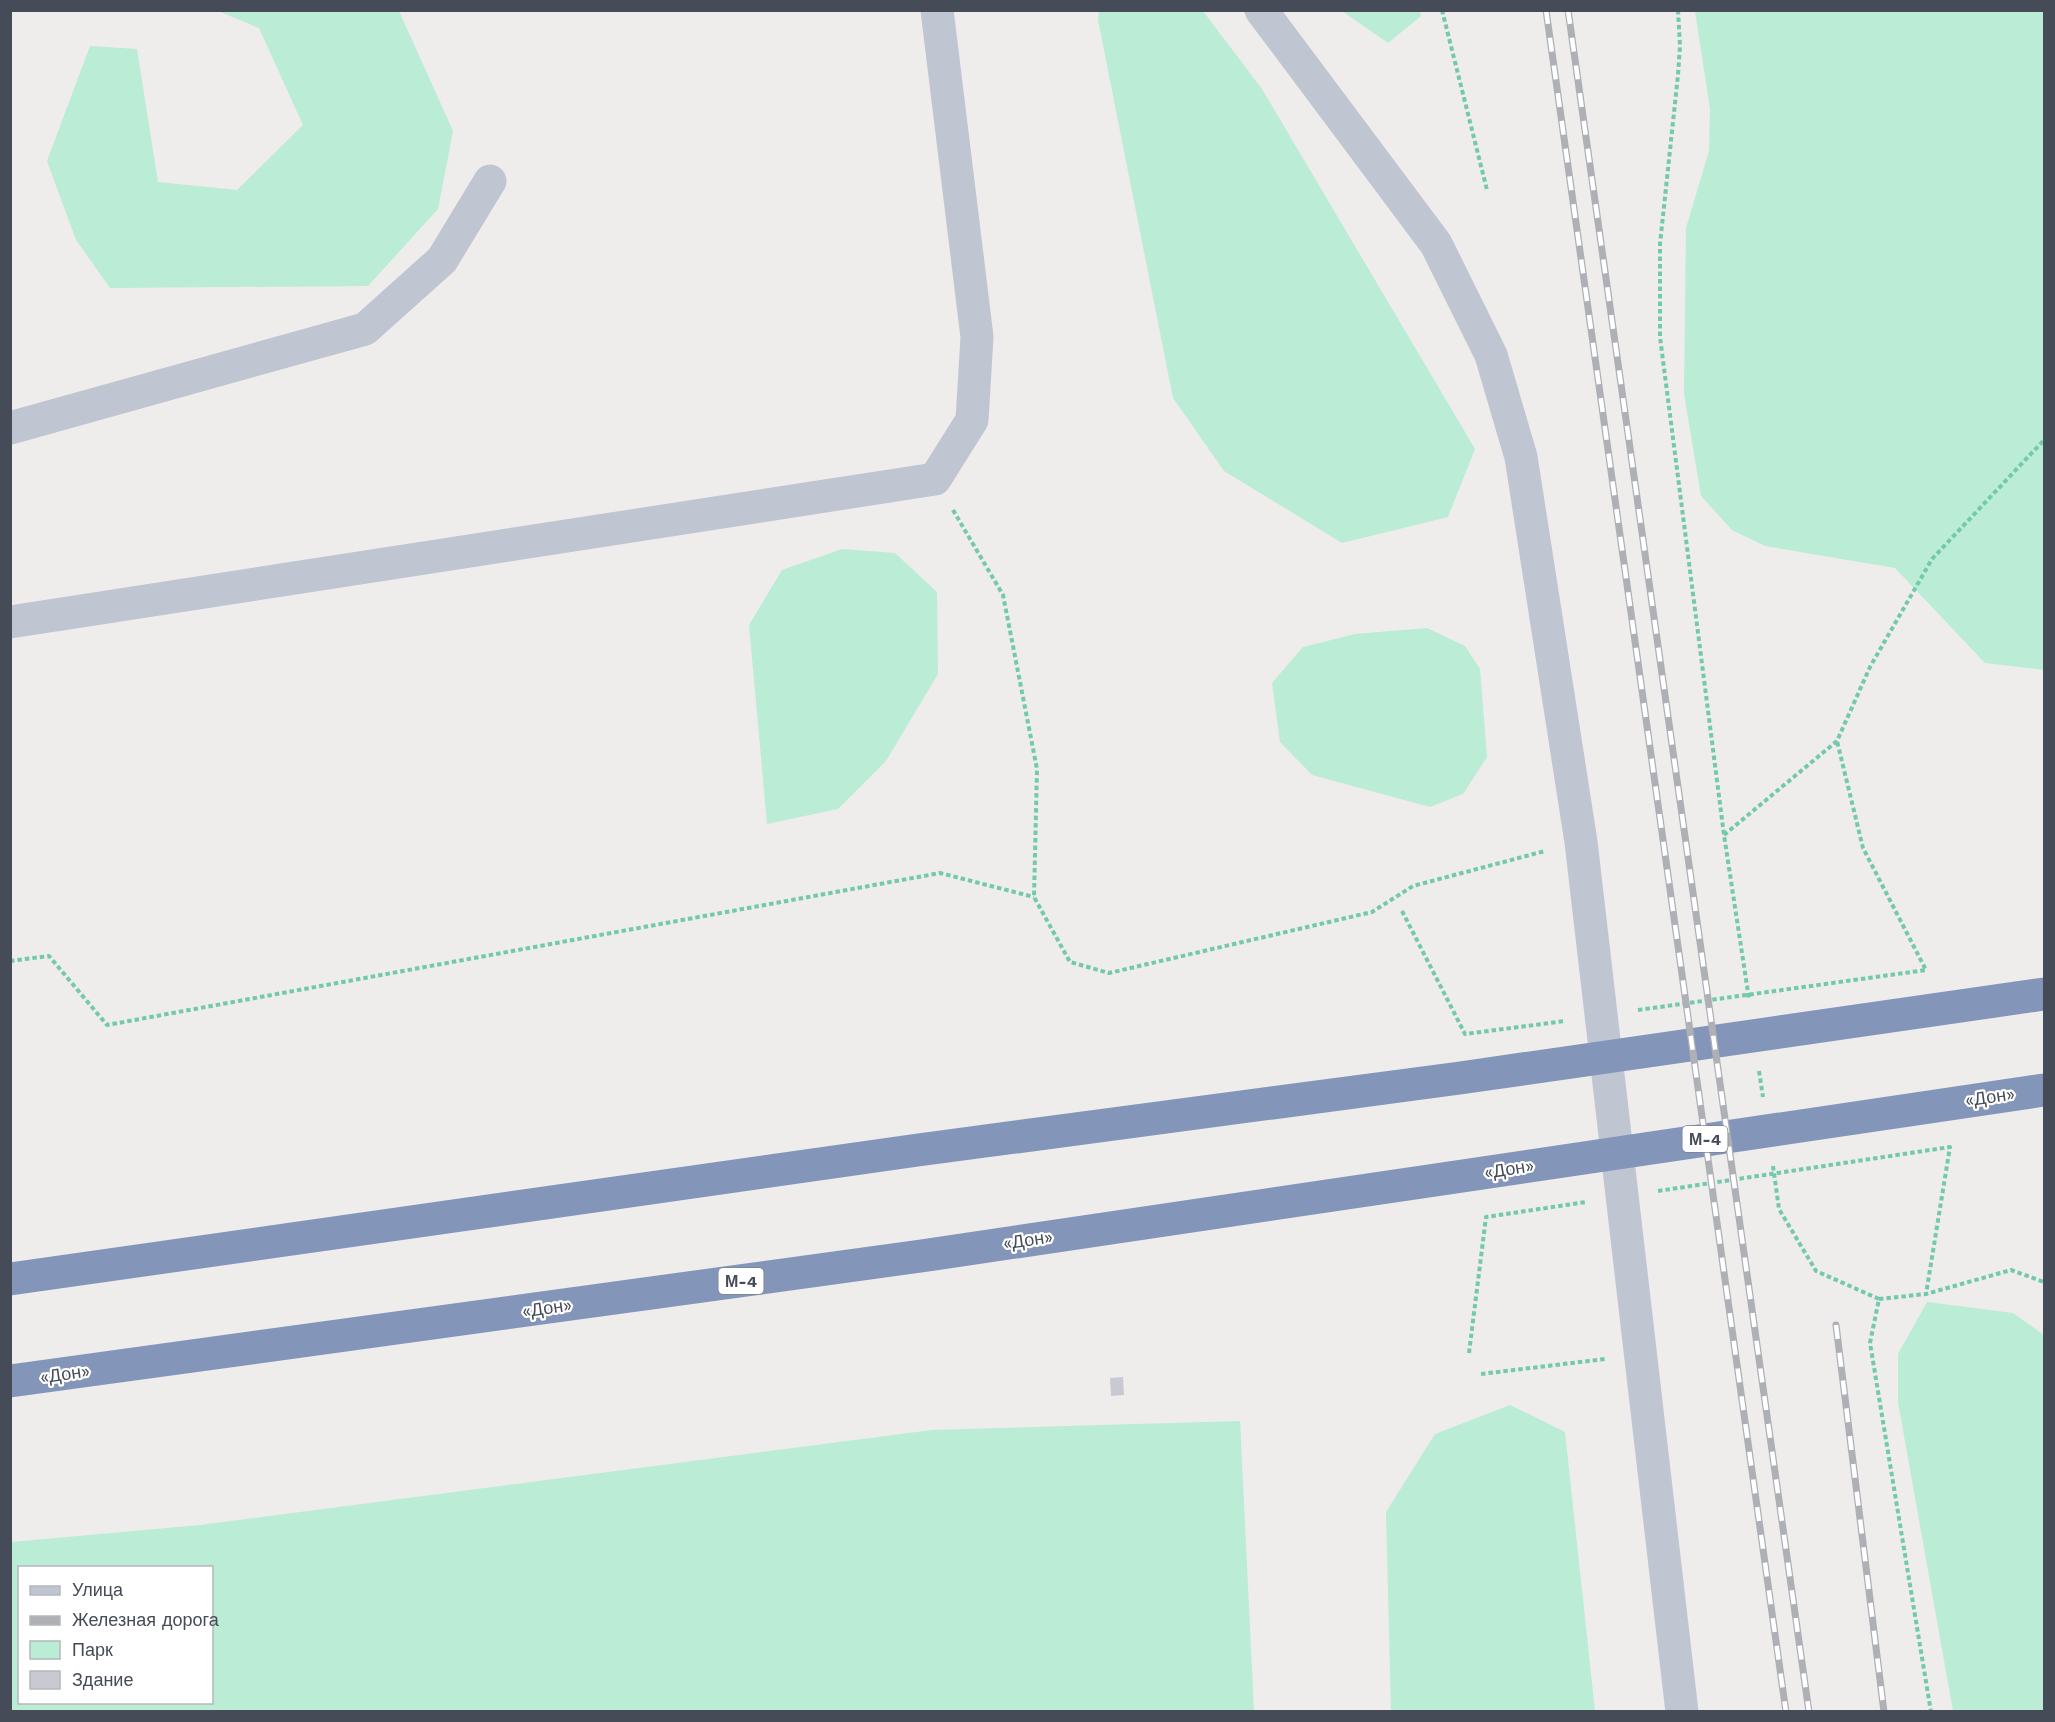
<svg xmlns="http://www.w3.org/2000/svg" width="2055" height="1722" font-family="'Work Sans',sans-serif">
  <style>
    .green { fill: #baecd6; fill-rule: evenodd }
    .building { fill: #c9cad1 }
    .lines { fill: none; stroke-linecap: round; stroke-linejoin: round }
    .path { stroke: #73c9ad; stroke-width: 4; stroke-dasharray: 4.5 3; stroke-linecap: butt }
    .minor { stroke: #bfc5d1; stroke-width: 33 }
    .highway { stroke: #8495ba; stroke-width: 33 }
    .rail-casing { stroke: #aeb0b6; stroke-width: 7 }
    .rail { stroke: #fff; stroke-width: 4.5; stroke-dasharray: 14; stroke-linecap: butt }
    .labels { text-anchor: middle; stroke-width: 4.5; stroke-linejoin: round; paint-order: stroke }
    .shield { fill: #fff; stroke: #7d828a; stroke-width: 1.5 }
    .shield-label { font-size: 16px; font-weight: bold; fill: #454c58 }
    .street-label { font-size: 18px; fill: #454c58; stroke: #fff }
  </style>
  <rect width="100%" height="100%" fill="#efecec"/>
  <g class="green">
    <polygon points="218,11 399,11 453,131 438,209 368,286 110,288 76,240 47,161 90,46 137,49 158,182 237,190 303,125 259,28"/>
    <polygon points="1099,11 1203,11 1262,89 1475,449 1448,517 1342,543 1224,471 1173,398 1098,20"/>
    <polygon points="1342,11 1420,11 1421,16 1388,43"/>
    <polygon points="1695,11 2044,11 2044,670 1985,663 1895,568 1765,546 1732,530 1701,496 1684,394 1686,228 1709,151 1710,109"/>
    <polygon points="842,549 895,553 937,592 938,674 886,761 838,809 767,824 749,625 782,570"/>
    <polygon points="1427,628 1465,646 1480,669 1487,757 1463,794 1430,807 1312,775 1280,742 1272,683 1303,647 1355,634"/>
    <polygon points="1927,1302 2013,1313 2044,1335 2044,1711 1953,1711 1898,1402 1898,1354"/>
    <polygon points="1510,1405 1565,1432 1595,1711 1391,1711 1386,1512 1435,1434"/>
    <path d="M 1240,1421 L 1254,1711 L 11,1711 L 11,1542 L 200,1525 L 932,1430 ZM 20,1568 L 212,1568 L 212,1702 L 20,1702 Z"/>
  </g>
  <polygon class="building" points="1123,1377 1124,1395 1111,1396 1110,1378"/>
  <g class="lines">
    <g class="path">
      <polyline points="1442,10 1487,190"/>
      <polyline points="1678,10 1680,46 1678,75 1660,244 1660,337 1724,835 1749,999"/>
      <polyline points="953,510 1003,595 1037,769 1034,897 1070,962 1109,973 1372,912 1413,886 1545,851"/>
      <polyline points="1724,835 1837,741 1870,667 1932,559 2044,440"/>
      <polyline points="1402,911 1465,1034 1565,1021"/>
      <polyline points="10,961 49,956 107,1025 940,873 1034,897"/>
      <polyline points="1638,1010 1926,970 1863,848 1837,741"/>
      <polyline points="1759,1071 1763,1097"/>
      <polyline points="1773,1166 1779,1209 1816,1271 1879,1299 1870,1343 1931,1712"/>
      <polyline points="1658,1191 1950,1147 1926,1294"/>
      <polyline points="1879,1299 1926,1294 2011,1270 2044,1282"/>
      <polyline points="1469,1353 1486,1217 1586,1202"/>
      <polyline points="1481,1374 1605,1359"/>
    </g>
    <g class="minor">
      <polyline points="1261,10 1436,244 1491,355 1521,457 1581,842 1682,1712"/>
      <polyline points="10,428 365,329 442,260 490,181"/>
      <polyline points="10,622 935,479 972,420 977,337 937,10"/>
    </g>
    <g class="highway">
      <polyline points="10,1279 918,1150 1460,1078 2044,994"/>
      <polyline points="10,1381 921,1256 2044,1090"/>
    </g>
    <defs>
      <g id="rail">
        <polyline points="1546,10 1786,1712"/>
        <polyline points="1568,10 1809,1712"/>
        <polyline points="1836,1325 1884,1712"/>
      </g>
    </defs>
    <use href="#rail" class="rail-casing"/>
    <use href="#rail" class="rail"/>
  </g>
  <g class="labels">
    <g class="shield">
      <rect x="1682.5" y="1126" width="45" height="26" rx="4.5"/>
      <rect x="718.5" y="1268" width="45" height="26" rx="4.5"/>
    </g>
    <g class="shield-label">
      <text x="1705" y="1145">М-4</text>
      <text x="741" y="1287">М-4</text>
    </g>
    <g class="street-label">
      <text transform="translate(1990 1097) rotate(-8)" y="6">«Дон»</text>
      <text transform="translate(1509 1169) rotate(-9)" y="6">«Дон»</text>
      <text transform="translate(1028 1240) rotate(-8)" y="6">«Дон»</text>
      <text transform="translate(547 1308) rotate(-8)" y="6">«Дон»</text>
      <text transform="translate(65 1374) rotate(-8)" y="6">«Дон»</text>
    </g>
  </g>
  <rect width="2055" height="1722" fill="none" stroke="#454c58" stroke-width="24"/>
  <rect x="18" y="1566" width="195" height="138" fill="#ffffff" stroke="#b5b7bc" stroke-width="1.5"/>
  <rect x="30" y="1586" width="30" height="9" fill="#bfc5d1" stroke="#b5b7bc" stroke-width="1.5"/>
  <text x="72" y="1596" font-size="18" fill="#454c58">Улица</text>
  <rect x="30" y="1616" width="30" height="9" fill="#aeb0b6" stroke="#b5b7bc" stroke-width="1.5"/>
  <text x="72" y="1626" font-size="18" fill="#454c58">Железная дорога</text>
  <rect x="30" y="1641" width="30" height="18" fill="#baecd6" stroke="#b5b7bc" stroke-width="1.5"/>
  <text x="72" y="1656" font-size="18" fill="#454c58">Парк</text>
  <rect x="30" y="1671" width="30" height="18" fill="#c9cad1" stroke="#b5b7bc" stroke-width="1.5"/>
  <text x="72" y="1686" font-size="18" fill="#454c58">Здание</text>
</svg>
